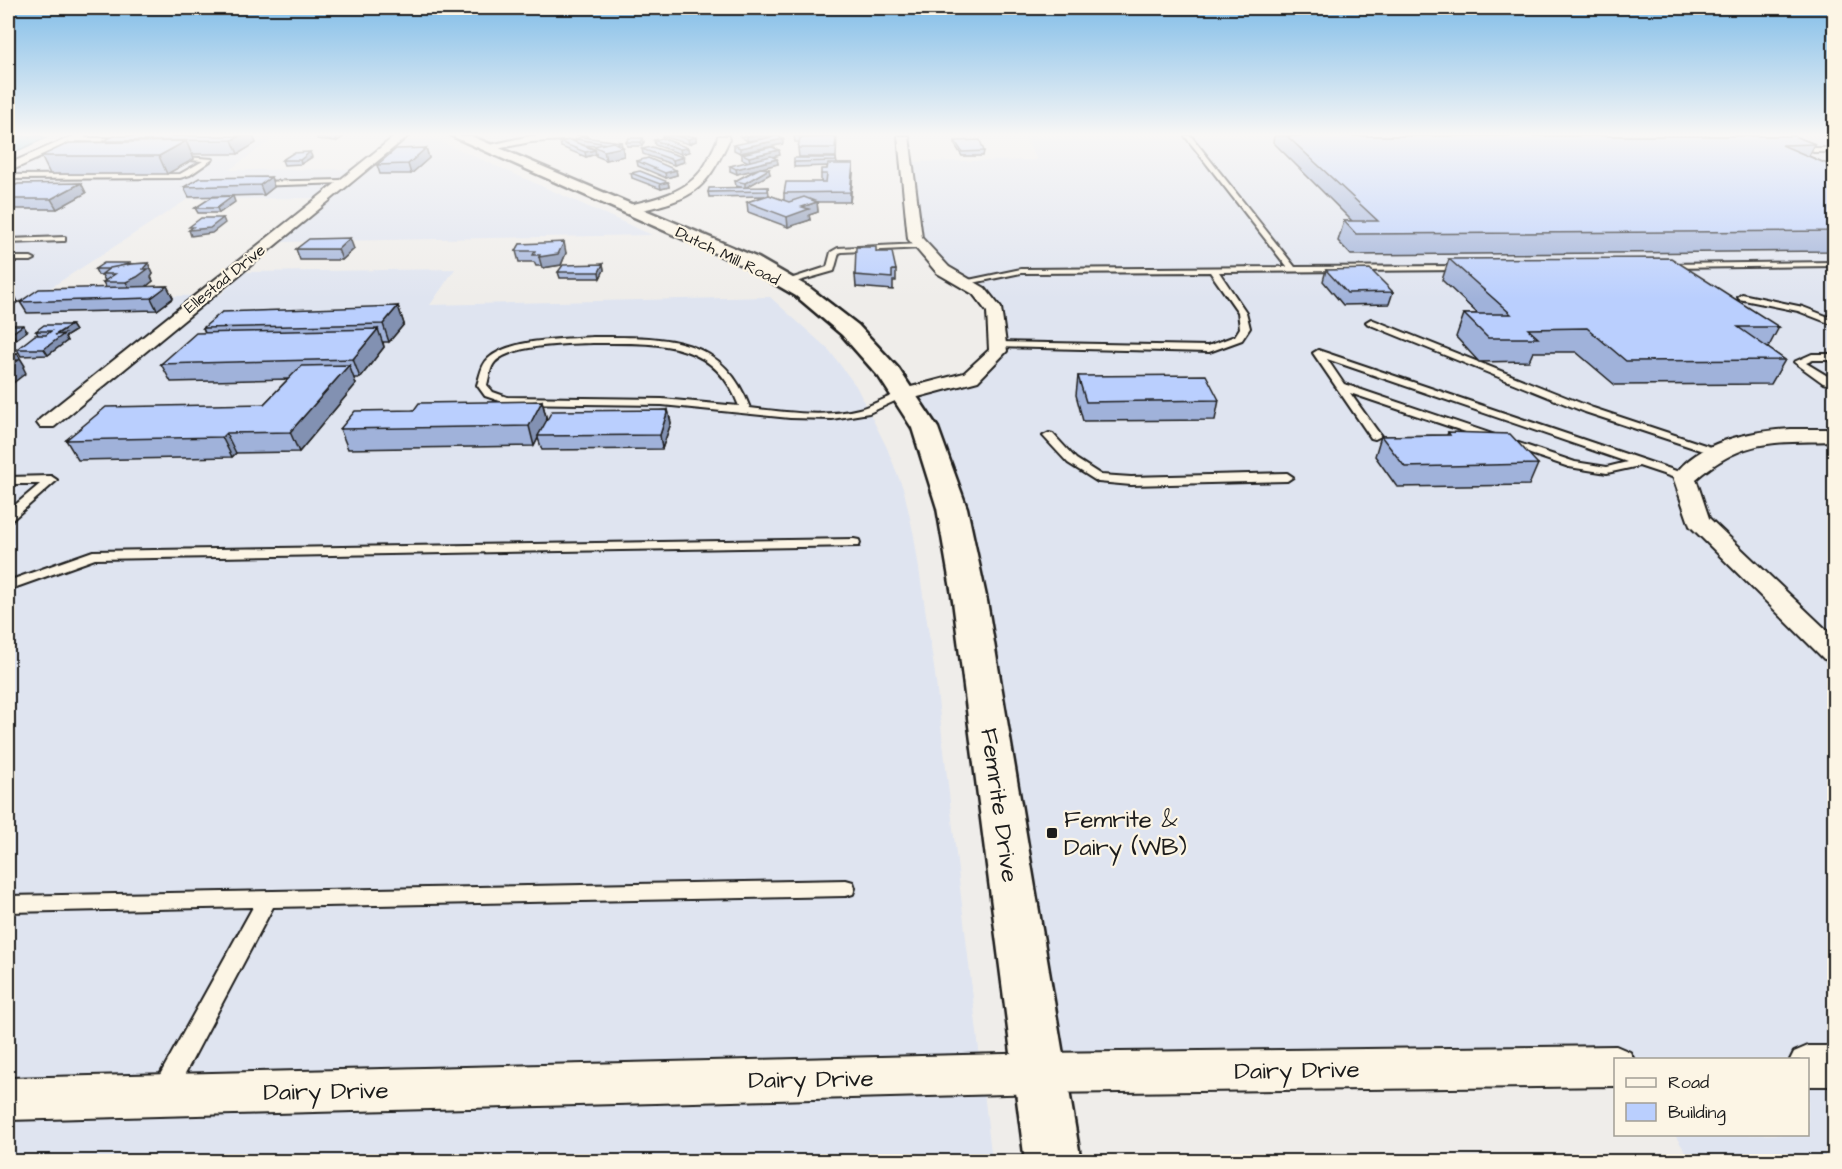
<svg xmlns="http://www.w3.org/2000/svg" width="1842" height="1169" font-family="'Architects Daughter',sans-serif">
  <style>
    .built { fill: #dfe4f0 }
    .water { fill: #86cbe7; stroke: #5c8596; stroke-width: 1.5 }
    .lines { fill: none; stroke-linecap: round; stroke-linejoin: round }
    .service-casing { stroke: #1c1c1c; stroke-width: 4 }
    .minor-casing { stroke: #1c1c1c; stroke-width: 4 }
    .tertiary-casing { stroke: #1c1c1c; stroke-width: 5 }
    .service { fill: #fcf5e5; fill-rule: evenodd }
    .minor { fill: #fcf5e5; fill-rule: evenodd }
    .tertiary { fill: #fcf5e5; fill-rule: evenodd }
    .wall { fill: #a0b2da; stroke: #1c1c1c; stroke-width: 1.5; fill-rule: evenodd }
    .shaded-wall { fill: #8291b2; stroke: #1c1c1c; stroke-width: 1.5 }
    .building { fill: #bacffe; stroke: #1c1c1c; stroke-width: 1.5 }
    .poi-dot { fill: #1c1c1c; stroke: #fcf5e5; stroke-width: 2 }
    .labels { text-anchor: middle; stroke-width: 4.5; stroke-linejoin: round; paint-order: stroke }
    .far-street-label { font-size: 16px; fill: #1c1c1c; stroke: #fcf5e5 }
    .near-street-label { font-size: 24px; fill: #1c1c1c; stroke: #fcf5e5 }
    .near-poi-label { font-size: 24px; fill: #1c1c1c; stroke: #fcf5e5; text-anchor: start }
  </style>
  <rect width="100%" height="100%" fill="#efedea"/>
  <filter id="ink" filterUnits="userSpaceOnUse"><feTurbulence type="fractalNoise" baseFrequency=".0167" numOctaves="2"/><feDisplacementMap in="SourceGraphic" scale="12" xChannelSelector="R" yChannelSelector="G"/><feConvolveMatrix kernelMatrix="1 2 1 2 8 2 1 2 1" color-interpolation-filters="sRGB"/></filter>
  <g filter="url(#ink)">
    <g class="built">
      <polygon points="96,136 277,136 229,170 368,169 404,141 433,138 652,235 282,242 334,198 188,199 33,299 220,295 245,272 455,269 430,305 770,297 829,350 856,386 887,448 904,491 914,536 935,674 992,1161 8,1161 8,174"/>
      <polygon points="1024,136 1834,136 1834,1161 1691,1161 1675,1135 1808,1134 1808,1060 1616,1060 1041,1073 970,601 903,395 971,377 998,351 995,312 920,246 906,162 1037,160"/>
    </g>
    <polygon class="water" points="8,136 42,136 46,138 8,155"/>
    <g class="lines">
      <defs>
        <g id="service">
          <polygon points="1185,136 1191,136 1295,267 1463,266 1467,268 1463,270 1219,272 1246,312 1250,328 1242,340 1209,352 994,347 992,345 997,342 1208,346 1235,336 1240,328 1238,312 1210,272 1021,273 963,285 959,282 1021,269 1287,267"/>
          <polygon points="72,138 124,138 127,140 124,142 70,141"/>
          <polygon points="1795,143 1814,148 1834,148 1834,152 1814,152 1793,146"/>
          <polygon points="172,156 213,159 190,175 180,178 8,179 8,175 180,174 203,161 174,159"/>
          <polygon points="342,180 344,183 254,186 251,184 254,182"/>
          <polygon points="65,237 65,241 62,241 8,243 8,239"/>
          <polygon points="920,244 924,246 923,248 842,252 839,253 834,271 785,285 781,282 827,267 831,252 838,248"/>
          <polygon points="8,257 31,257 35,259 31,261 8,261"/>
          <polygon points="1834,262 1834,266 1666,268 1662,266 1666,264"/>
          <polygon points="1742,294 1803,307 1834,319 1834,325 1798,311 1739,299 1738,297"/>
          <polygon points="1371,319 1593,408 1720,450 1722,452 1720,454 1712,454 1585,412 1368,324 1366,322"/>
          <path d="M 593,337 C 660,337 722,333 750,408 C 785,412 824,418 859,409 C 874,405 888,396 903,392 L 908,395 L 869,413 L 832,419 L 790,418 L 662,405 L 506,403 L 485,396 L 477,385 C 480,377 481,365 488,359 C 508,339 566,339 593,337 ZM 593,343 C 654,343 714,338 739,406 L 662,399 L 507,397 L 493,392 L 487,385 C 489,378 490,367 495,362 C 513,344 569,344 593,343 Z"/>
          <path d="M 1318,350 L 1688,475 L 1690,477 L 1684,481 L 1639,466 L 1607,473 L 1569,467 L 1350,393 L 1381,436 L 1375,439 L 1371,438 L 1313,353 ZM 1327,359 L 1627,462 L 1607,467 L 1575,462 L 1344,384 Z"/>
          <polygon points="1812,354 1834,354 1834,360 1813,360 1806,363 1834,380 1834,386 1823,383 1794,362"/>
          <polygon points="1049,433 1053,434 1076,459 1101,475 1131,477 1287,473 1293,477 1287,481 1131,485 1098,482 1068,463 1043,436"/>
          <polygon points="51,476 57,480 55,482 12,520 8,521 8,511 40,484 8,484 8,477"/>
          <polygon points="854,539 859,540 860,543 859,546 95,559 8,590 8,581 93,551"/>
          <polygon points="846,880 853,882 855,888 853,894 846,896 273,907 172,1098 164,1101 156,1098 153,1090 156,1082 253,907 8,912 8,896"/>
        </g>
        <g id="minor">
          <polygon points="73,136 88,136 8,172 8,164"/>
          <polygon points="395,136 408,136 54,427 40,427 37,423 40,419"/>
          <polygon points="530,136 586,136 580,139 530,142 487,151 481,147"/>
          <path d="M 718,136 L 728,136 L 729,140 C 703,197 689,199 630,213 L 625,212 L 625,206 C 659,198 693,192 709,158 C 712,151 717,143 718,136 Z"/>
          <polygon points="898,136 909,136 922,238 949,267 985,288 1001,308 1007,351 978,381 903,401 893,395 896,391 964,373 989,350 987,312 973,294 937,273 908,239"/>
          <path d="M 1791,429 L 1834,429 L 1834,441 C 1775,443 1745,437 1696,479 L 1709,518 L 1834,637 L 1834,661 L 1824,659 L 1690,526 L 1673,477 C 1698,441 1750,431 1791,429 Z"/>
          <polygon points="1616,1046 1630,1052 1634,1060 1616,1060 1616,1086 1041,1093 8,1120 8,1078 1041,1053"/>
          <polygon points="1808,1046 1834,1046 1834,1086 1808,1086 1808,1060 1790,1060 1794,1052"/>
        </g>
        <polygon id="tertiary" points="452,136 471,136 758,258 810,288 858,325 898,368 938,428 967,508 987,601 1081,1162 1025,1162 953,601 937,508 912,428 879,377 842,335 796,296 744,266"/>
      </defs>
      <use href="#service" class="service-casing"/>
      <use href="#minor" class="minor-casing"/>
      <use href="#tertiary" class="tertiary-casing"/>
      <use href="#service" class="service"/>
      <use href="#minor" class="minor"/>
      <use href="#tertiary" class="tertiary"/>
    </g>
    <g class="wall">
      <polygon points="253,136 256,143 238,154 192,154 194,159 167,174 50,174 41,156 103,143 103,141"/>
      <polygon points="316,136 342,136 343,137 337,141 317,139"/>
      <polygon points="661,136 691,136 696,137 696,141 689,144"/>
      <polygon points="740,136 779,136 747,141"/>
      <polygon points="794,136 837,136 836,157 799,157 798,148 799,142 795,142"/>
      <polygon points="1274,136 1794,136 1815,144 1809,156 1834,167 1834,251 1351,255 1338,241 1344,221 1352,221 1273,142"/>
      <path d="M 582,137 L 623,147 L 624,156 L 606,160 L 596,156 L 596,154 L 586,157 L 561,147 L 560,142 L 576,142 L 576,139 ZM 582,145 L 595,146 L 595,149 Z"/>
      <polygon points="629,138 644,142 642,146 627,146 626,142"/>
      <polygon points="654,140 689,152 681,154 655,145"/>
      <polygon points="955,141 984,151 983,156 962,156 955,145"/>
      <polygon points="783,144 740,153 734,150 734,145"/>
      <polygon points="426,148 429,158 411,174 380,174 377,165"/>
      <polygon points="642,149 684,162 674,165 643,154"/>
      <polygon points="742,154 780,155 772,157 777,159 778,164 760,168 770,174 745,188 736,186 735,181 759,168 737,174 730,171 730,166 749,162 742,159"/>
      <polygon points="312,157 301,164 284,165 282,160"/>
      <polygon points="836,158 837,164 853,164 853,173 850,202 817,202 818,212 809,215 810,220 788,227 748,212 747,202 765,196 709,197 708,192 768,187 769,195 784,201 784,193 821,182 821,174 827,169 828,166 794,167 794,162"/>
      <polygon points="637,161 676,170 677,175 666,178 638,166"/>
      <polygon points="631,173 668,182 669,187 661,189 632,178"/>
      <polygon points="271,177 274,187 264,195 189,197 184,187"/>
      <polygon points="81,183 86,193 57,209 8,209 8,189"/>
      <polygon points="235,202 219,213 198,213 195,208"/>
      <polygon points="520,244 566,253 561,265 542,268 541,266 536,266 534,262 519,262 516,251"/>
      <polygon points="296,249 354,249 342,260 300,260"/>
      <polygon points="1449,259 1779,327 1768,348 1785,360 1771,384 1615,385 1576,352 1533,352 1529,361 1479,362 1456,337 1464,314 1478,314 1442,280"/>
      <polygon points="148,263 153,274 151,277 153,281 145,287 167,286 173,298 157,310 27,313 20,302 106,288 103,282 105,281 102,275 98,275 95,269 132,264"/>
      <polygon points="603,264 604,270 600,278 560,278 558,272"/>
      <polygon points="896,270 896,281 893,281 893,290 856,287 855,275"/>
      <polygon points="1326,270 1393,292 1389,304 1343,305 1323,281"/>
      <polygon points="398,306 404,324 389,342 383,342 384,347 360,378 353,378 356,384 299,452 236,453 232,457 78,460 66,440 264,404 288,379 171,382 161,364 205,333 203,328"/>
      <polygon points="71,325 75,331 65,337 67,341 48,355 21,356 17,349 38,335 36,331"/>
      <polygon points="8,328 27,331 16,339 8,339"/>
      <polygon points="1078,376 1219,400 1215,420 1083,421 1076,395"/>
      <polygon points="542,401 547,420 668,410 671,423 662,449 542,450 538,438 534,446 348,449 340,429 414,410"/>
      <polygon points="1448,432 1538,464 1529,485 1397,487 1375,456 1381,436 1447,435"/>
    </g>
    <g class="shaded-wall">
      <polygon points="240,136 253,136 256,143 238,154 232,140"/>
      <polygon points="335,136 342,136 343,137 337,141"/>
      <polygon points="747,136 779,136 747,141"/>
      <polygon points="696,137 696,141 689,144 688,139"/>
      <polygon points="643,138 644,142 642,146 641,142"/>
      <polygon points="783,139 783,144 740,153 740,148"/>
      <polygon points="186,141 194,159 167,174 159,156"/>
      <polygon points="621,142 624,156 606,160 604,151"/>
      <polygon points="426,148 429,158 411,174 408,164"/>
      <polygon points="688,148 689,152 681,154 680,149"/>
      <polygon points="595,150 596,154 586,157 585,152"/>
      <polygon points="779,150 780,155 750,162 749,157"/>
      <polygon points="310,152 312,157 301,164 300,160"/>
      <polygon points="683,157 684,162 674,165 673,160"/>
      <polygon points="777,159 778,164 737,174 736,169"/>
      <polygon points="853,164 853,173 850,202 850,192"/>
      <polygon points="769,169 770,174 745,188 745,183"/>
      <polygon points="676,170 677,175 666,178 665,173"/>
      <polygon points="271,177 274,187 264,195 260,185"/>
      <polygon points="668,182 669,187 661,189 660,184"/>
      <polygon points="81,183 86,193 57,209 51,199"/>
      <polygon points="233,196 235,202 219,213 217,208"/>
      <polygon points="817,202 818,212 809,215 810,220 788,227 787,217 802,207"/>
      <polygon points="223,218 225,223 212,233 191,236 189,230"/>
      <polygon points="350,238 354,249 342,260 338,249"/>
      <polygon points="564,242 566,253 561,265 542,268 539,257"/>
      <polygon points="148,263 153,274 151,277 153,281 143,289 132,293 126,282 143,269"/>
      <polygon points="603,264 604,270 600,278 599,272"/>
      <polygon points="167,286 173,298 157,310 151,298"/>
      <polygon points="15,296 18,302 9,308 8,305 8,301"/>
      <polygon points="398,306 404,324 389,342 383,324"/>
      <polygon points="23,325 27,331 16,339 12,333"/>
      <polygon points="71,325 75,331 65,337 67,341 48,355 44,349 55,335"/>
      <polygon points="378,329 384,347 360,378 353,359"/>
      <polygon points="17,353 25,366 23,367 26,373 8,387 8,360"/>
      <polygon points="349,365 356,384 299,452 290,432"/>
      <polygon points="542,401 547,421 538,436 538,438 534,446 529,426"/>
      <polygon points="668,410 671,423 662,449 660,435"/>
      <polygon points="226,433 236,453 232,457 222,437"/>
    </g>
    <g class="building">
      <polygon points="114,136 240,136 232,140 103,141"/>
      <polygon points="676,136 691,136 696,137 688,139"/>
      <polygon points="777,136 783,139 740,148 734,145"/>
      <polygon points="1287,136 1794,136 1815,144 1782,145 1834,167 1834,231 1356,234 1344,221 1378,221"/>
      <polygon points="582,137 621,142 616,144 613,142 608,144 576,139"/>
      <polygon points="836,137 835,148 798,148 800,138"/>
      <polygon points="629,138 643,138 641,142 626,142"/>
      <polygon points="662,138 688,148 680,149 654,140"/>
      <polygon points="570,140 595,150 585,152 560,142"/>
      <polygon points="980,140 984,151 962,152 955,141"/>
      <polygon points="186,141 159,156 41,156 69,143"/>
      <polygon points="613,142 623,147 604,151 594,146"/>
      <polygon points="652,147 683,157 673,160 642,149"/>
      <polygon points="772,147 779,150 749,157 742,154"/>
      <polygon points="426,148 408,164 377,165 396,149"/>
      <polygon points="310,152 300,160 282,160 293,153"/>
      <polygon points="771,156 777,159 736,169 730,166"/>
      <polygon points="648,158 676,170 665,173 637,161"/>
      <polygon points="794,158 836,158 836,161 794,162"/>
      <polygon points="828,164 853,164 850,192 784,193 786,182 826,182 827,174 821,174 821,169 827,169"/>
      <polygon points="760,168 769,169 745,183 735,181"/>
      <polygon points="640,171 668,182 660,184 631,173"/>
      <polygon points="271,177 260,185 184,187 199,178"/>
      <polygon points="81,183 51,199 8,199 8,189 18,184"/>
      <polygon points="768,187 768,191 708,192 709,188"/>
      <polygon points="769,195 789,202 804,197 817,202 802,207 809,209 787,217 747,202"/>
      <polygon points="233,196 217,208 195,208 212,197"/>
      <polygon points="201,218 223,218 210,228 189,230 193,227 189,227"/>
      <polygon points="350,238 338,249 296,249 309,239"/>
      <polygon points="564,242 558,254 539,257 540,255 533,255 535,251 516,251 520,244"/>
      <polygon points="856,247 876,247 876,252 892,252 896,270 892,270 892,278 855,275"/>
      <polygon points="1671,258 1779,327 1738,327 1785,360 1626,361 1587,328 1528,329 1538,338 1488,338 1464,314 1511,314 1449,259"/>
      <polygon points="104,263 131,263 129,264 110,269 95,269"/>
      <polygon points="148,263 143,269 148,269 137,277 126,282 103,282 115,274 102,274 110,268 131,264"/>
      <polygon points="603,264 599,272 558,272 563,265"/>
      <polygon points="1370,269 1393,292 1347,293 1326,270"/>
      <polygon points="167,286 151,298 20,302 39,289"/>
      <polygon points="15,296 8,301 8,297"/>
      <polygon points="398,306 383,324 203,328 222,312"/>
      <polygon points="12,325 23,325 12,333 8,333 8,328"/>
      <polygon points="44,325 71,325 55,335 64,334 44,349 17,349 35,335 46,335 51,331 36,331"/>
      <polygon points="378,329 353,359 161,364 196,333"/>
      <polygon points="8,353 17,353 8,360"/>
      <polygon points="19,360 8,368 8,361"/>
      <polygon points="349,365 290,432 226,433 222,437 66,440 106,407 264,404 301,366"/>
      <polygon points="1206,375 1219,400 1086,402 1078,376"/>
      <polygon points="542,401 529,426 340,429 355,411 414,410 419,403"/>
      <polygon points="668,410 660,435 538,436 552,411"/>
      <polygon points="1448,432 1510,434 1538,464 1405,467 1381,436 1450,435"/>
    </g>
  </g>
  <linearGradient id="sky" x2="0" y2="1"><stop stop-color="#81bde8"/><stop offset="0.45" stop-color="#f8f7f6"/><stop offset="1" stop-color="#f8f7f6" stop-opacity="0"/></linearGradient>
  <rect width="1842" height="299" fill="url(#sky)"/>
  <rect class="poi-dot" x="1046" y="827" width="12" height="12" rx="3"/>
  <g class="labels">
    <g class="far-street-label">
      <text transform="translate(728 255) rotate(26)" y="6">Dutch Mill Road</text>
      <text transform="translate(224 278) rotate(-39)" y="6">Ellestad Drive</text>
    </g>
    <g class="near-street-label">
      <text transform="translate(1000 805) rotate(82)" y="8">Femrite Drive</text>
      <text transform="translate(1297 1070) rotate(-1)" y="8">Dairy Drive</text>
      <text transform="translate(811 1079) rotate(-1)" y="8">Dairy Drive</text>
      <text transform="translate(326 1091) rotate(-1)" y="8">Dairy Drive</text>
    </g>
    <g class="near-poi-label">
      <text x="1064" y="827">Femrite &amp;<tspan x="1064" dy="28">Dairy (WB)</tspan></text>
    </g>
  </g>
  <rect width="1842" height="1169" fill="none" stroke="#fcf5e5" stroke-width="30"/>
  <rect x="15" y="15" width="1812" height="1139" fill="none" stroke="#1c1c1c" stroke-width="2" filter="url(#ink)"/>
  <rect x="1614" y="1058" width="195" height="78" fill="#fcf5e5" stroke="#a29e95" stroke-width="1.5"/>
  <rect x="1626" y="1078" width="30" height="9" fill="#fcf5e5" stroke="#a29e95" stroke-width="1.5"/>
  <text x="1668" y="1088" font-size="18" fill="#1c1c1c">Road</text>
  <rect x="1626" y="1103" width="30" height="18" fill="#bacffe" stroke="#a29e95" stroke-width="1.5"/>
  <text x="1668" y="1118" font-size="18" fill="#1c1c1c">Building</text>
</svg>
